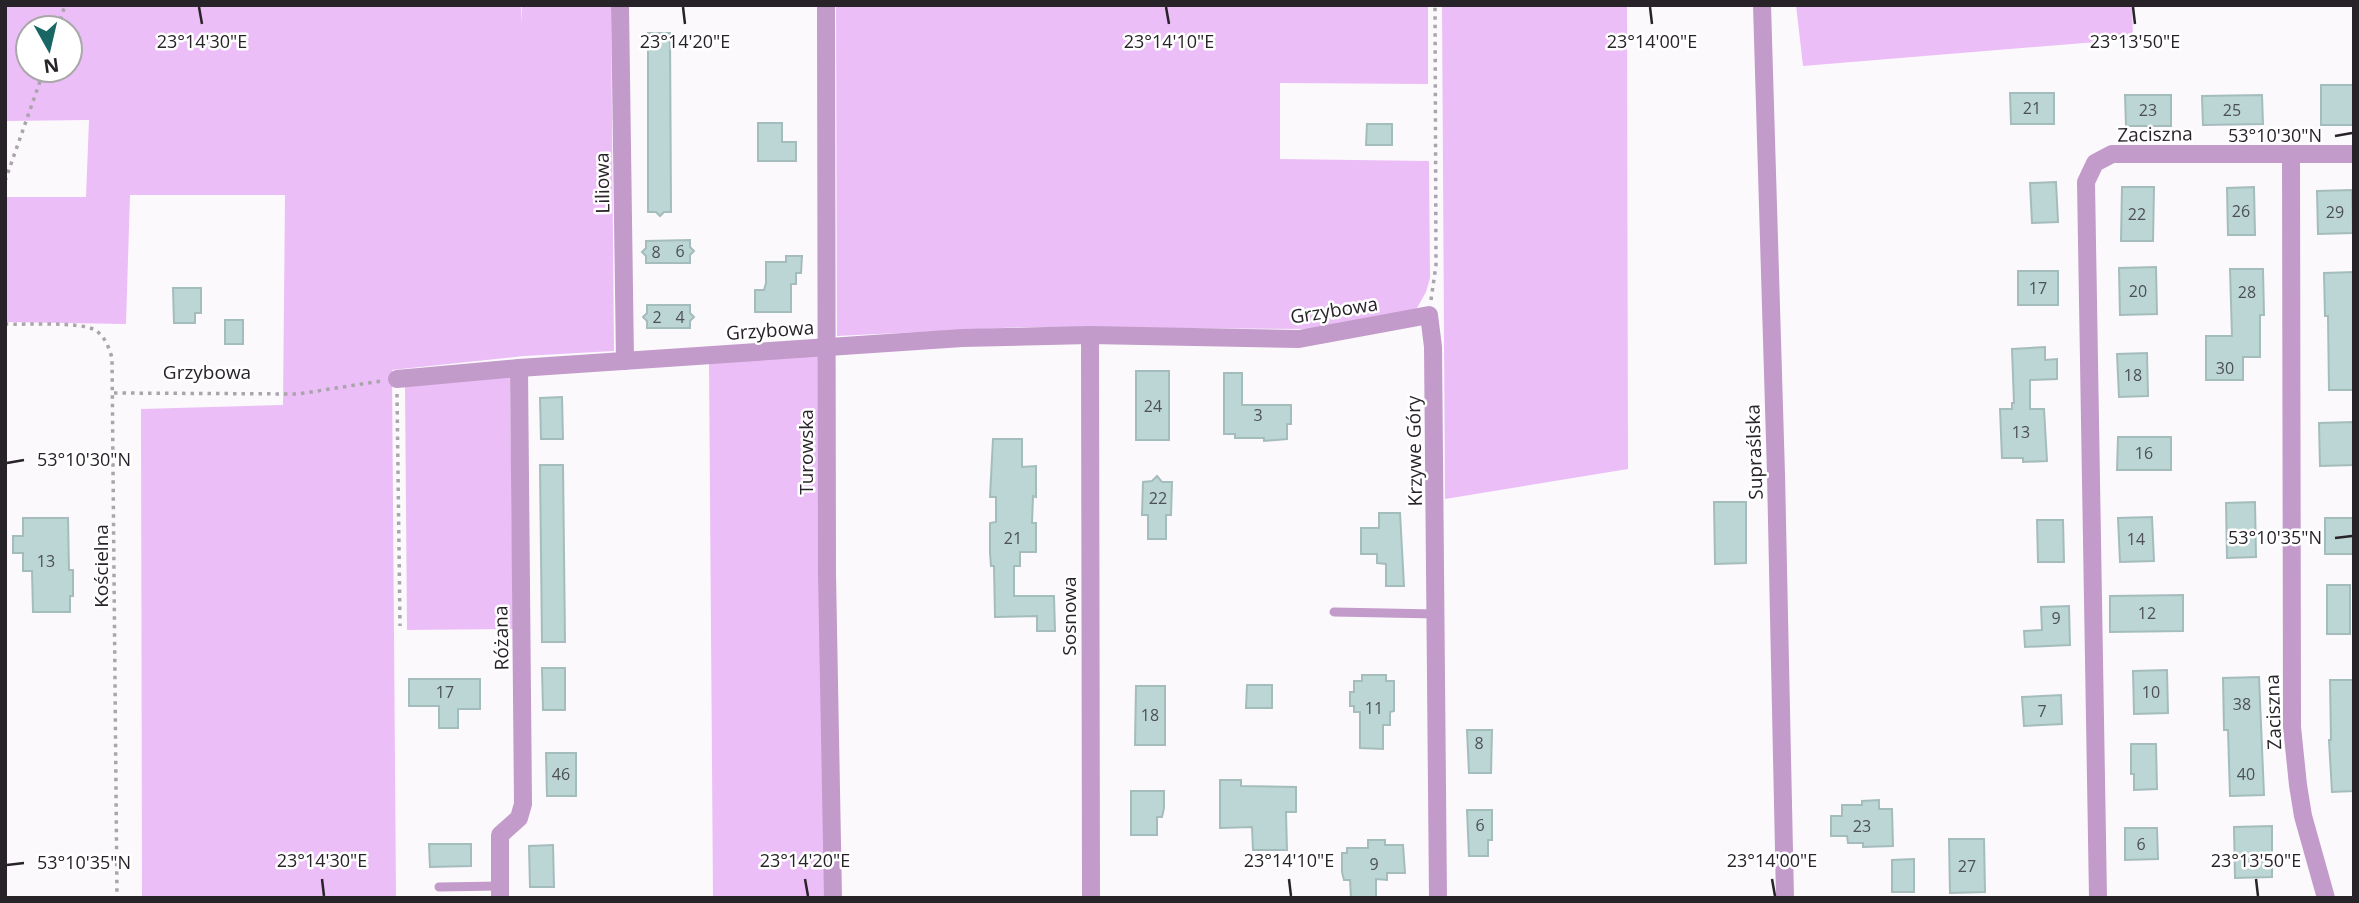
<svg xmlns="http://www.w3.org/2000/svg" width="2359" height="903" font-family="'Open Sans',sans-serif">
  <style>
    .green { fill: #ecbef7; fill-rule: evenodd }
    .building { fill: #bcd6d5; stroke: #a4bdbc; stroke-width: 2 }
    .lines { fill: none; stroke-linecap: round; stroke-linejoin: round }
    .path { stroke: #a9a5aa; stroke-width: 3.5; stroke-dasharray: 3.5 5; stroke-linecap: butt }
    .lane { stroke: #c29bca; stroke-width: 9 }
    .street { stroke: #c29bca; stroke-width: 18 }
    .ticks { fill: none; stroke: #282329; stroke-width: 2.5 }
    .labels { text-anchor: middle; stroke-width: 5; stroke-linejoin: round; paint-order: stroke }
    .number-label { font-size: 16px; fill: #4d5054 }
    .street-label { font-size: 19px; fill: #282329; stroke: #fff }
    .ticks-label { font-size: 18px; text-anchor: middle; fill: #282329; stroke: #fff; stroke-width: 5; stroke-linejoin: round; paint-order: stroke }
  </style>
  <rect width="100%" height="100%" fill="#fcf9fd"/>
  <g class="green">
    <path d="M 5,5 L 521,5 L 522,23 L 522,5 L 611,5 L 614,351 L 524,356 L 392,370 L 396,898 L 142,898 L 141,409 L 283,405 L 285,195 L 130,195 L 126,324 L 5,322 L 5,197 L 86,197 L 89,120 L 5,121 ZM 28,28 L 70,28 L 70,70 L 28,70 Z"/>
    <polygon points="836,5 1428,5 1428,84 1280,83 1280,159 1429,161 1430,278 1426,292 1417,308 1390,318 1319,329 1023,327 837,336"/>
    <polygon points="1442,5 1627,5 1628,469 1445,499"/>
    <polygon points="1796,5 2132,5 2133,39 1803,66"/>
    <polygon points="821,354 825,898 713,898 709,362"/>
    <polygon points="510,375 513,629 407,630 405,383"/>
  </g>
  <g class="building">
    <polygon points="648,33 670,33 671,212 664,212 660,216 656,212 648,212"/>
    <rect x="2321" y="85" width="33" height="40"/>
    <polygon points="2010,93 2054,93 2054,124 2011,124"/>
    <polygon points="2125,95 2171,95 2171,126 2126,126"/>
    <polygon points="2262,95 2263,124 2203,125 2202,96"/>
    <polygon points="758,123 782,123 782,142 796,142 796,161 758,161"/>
    <polygon points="1367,124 1392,124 1392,145 1366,145"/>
    <polygon points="2056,182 2058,222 2032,223 2030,183"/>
    <polygon points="2122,187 2154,187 2153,241 2121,241"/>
    <polygon points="2254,187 2255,235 2228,235 2227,188"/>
    <polygon points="2352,190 2353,233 2318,234 2317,191"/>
    <polygon points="690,240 690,247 694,251 690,255 690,263 646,263 646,256 642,252 646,248 646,241"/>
    <polygon points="786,256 802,256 801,273 796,273 796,284 791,284 791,312 755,312 755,290 764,290 766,283 766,262 786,262"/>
    <polygon points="2156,267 2157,314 2120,315 2119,268"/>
    <polygon points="2230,269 2263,269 2264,315 2260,315 2260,357 2243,357 2243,380 2206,380 2206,336 2232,336"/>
    <rect x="2018" y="271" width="40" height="34"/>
    <polygon points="2354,272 2354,390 2329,390 2328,316 2325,316 2324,273"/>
    <polygon points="173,288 201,288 201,313 195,313 195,323 174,323"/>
    <polygon points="647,305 690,305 690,313 694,317 690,321 690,328 647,328 647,321 643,317 647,313"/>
    <rect x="225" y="320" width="18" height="24"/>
    <polygon points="2045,347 2045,360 2057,359 2057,379 2030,380 2030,409 2044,409 2047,461 2023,462 2023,458 2002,458 2000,409 2012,409 2012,403 2014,403 2012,349"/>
    <polygon points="2147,353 2148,396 2119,397 2117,354"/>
    <rect x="1136" y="371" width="33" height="69"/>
    <polygon points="1224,373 1242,373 1242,405 1291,405 1291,424 1287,424 1287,439 1264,441 1264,438 1235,438 1235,434 1224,434"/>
    <polygon points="562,397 563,439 541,439 540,398"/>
    <polygon points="2354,422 2354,465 2320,466 2319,423"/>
    <polygon points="2118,437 2171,437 2171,470 2117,470"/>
    <polygon points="993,439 1022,439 1022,467 1036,466 1036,497 1033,496 1032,523 1036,523 1036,552 1020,552 1020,566 1014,566 1014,596 1054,596 1055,631 1037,631 1037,616 995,617 994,566 991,566 990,553 990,523 996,522 996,497 990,497"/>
    <polygon points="540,465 563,465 565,642 542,642"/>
    <polygon points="1157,476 1162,482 1172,482 1171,515 1166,515 1166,539 1148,539 1148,515 1142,515 1143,482 1152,481"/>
    <polygon points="1714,502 1746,502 1746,563 1715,564"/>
    <polygon points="2255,502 2256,557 2227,558 2226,503"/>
    <polygon points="1379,513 1400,513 1404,586 1386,586 1386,564 1377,563 1377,554 1361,554 1361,528 1379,528"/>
    <polygon points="2152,517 2154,561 2120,562 2118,518"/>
    <polygon points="23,518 68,518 69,570 73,570 73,596 70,596 70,612 33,612 32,571 23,571 23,553 13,553 13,536 23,536"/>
    <rect x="2325" y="518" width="29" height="36"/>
    <polygon points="2037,520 2063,520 2064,562 2038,562"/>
    <rect x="2327" y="585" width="23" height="49"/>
    <polygon points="2183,595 2183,631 2110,632 2110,596"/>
    <polygon points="2069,606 2070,645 2025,647 2024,631 2042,630 2041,607"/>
    <polygon points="542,668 565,668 565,710 543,710"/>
    <polygon points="2167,670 2168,713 2134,714 2133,671"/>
    <polygon points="1362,675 1386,675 1386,681 1394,681 1394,711 1390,712 1390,725 1383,725 1383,749 1360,748 1360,712 1354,712 1354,706 1350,706 1350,692 1354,692 1354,681 1362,681"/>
    <polygon points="2259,677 2264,795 2230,796 2228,730 2224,730 2223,678"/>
    <polygon points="409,679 480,679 480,709 458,709 458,728 439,728 439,706 409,706"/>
    <polygon points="2330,680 2354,680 2354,791 2332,792 2329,740 2331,740"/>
    <polygon points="1247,685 1272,685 1272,708 1246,708"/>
    <polygon points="1136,686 1165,686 1165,745 1135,745"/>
    <polygon points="2061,695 2062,724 2024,726 2022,697"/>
    <polygon points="1467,730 1492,730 1491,773 1469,773"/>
    <polygon points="2131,744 2156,744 2157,789 2134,790 2134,774 2131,774"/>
    <polygon points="546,753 576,753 576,796 547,796"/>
    <polygon points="1220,780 1241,780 1241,786 1296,787 1296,812 1286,812 1287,850 1253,850 1252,827 1220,828"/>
    <polygon points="1131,791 1164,791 1164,808 1162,817 1157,817 1157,835 1131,835"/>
    <polygon points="1879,800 1879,809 1892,809 1893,846 1863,847 1863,843 1848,843 1847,836 1831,836 1831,816 1842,816 1842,805 1862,805 1862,801"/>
    <polygon points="1467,810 1492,810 1492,840 1488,840 1488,856 1469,856"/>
    <polygon points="2272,826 2272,877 2235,878 2234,827"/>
    <polygon points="2125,828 2157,828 2158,859 2125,860"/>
    <polygon points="1949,839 1984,839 1985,892 1950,893"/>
    <polygon points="1368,840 1385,840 1385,845 1403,845 1405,873 1387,873 1387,880 1376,879 1376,898 1351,898 1350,880 1344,880 1342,872 1342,853 1347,853 1347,848 1368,848"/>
    <polygon points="429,844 471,844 471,866 430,867"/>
    <polygon points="553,845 554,887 530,887 529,846"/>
    <polygon points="1914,859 1914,892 1892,892 1892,860"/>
  </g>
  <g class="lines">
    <g class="path">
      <polyline points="58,28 65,5"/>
      <polyline points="5,181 44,70"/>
      <polyline points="1431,300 1436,265 1435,5"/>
      <path d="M 5,324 C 27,325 77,321 95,330 C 105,336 109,348 112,358 L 117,898"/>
      <polyline points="114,393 298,394 381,381"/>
      <polyline points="397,394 400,626"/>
    </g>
    <g class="lane">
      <polyline points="1334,612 1437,614"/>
      <polyline points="439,887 500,886"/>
    </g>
    <g class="street">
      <polyline points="620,5 625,361"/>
      <polyline points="826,5 827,574 833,898"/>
      <polyline points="1762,5 1776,474 1785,898"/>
      <polyline points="2291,154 2354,154"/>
      <polyline points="1090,335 1091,898"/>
      <polyline points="397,379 519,368 962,338 1090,335 1299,339 1429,315 1433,347 1438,898"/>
      <polyline points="500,898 500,835 519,818 523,804 519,368"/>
      <polyline points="2098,898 2086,182 2095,163 2112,154 2291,154 2292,727 2298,785 2303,816 2326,898"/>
    </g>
  </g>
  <path class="ticks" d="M 199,7 L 202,24M 683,7 L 685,24M 1166,7 L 1169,24M 1650,7 L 1652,24M 2133,7 L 2135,24M 2335,136 L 2352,133M 7,463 L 24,460M 2335,538 L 2352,536M 7,865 L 24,863M 322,879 L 324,896M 805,879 L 808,896M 1289,879 L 1291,896M 1772,879 L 1775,896M 2256,879 L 2258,896"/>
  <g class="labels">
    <g class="number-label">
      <text x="2032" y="114">21</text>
      <text x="2148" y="116">23</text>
      <text x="2232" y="116">25</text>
      <text x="2241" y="217">26</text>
      <text x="2335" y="218">29</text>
      <text x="2137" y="220">22</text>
      <text x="680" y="257">6</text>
      <text x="656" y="258">8</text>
      <text x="2038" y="294">17</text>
      <text x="2138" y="297">20</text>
      <text x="2247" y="298">28</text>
      <text x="657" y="323">2</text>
      <text x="680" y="323">4</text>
      <text x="2225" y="374">30</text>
      <text x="2133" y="381">18</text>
      <text x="1153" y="412">24</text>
      <text x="1258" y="421">3</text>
      <text x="2021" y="438">13</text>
      <text x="2144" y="459">16</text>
      <text x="1158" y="504">22</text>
      <text x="1013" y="544">21</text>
      <text x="2136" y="545">14</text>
      <text x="46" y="567">13</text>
      <text x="2147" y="619">12</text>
      <text x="2056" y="624">9</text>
      <text x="445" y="698">17</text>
      <text x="2151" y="698">10</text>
      <text x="2242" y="710">38</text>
      <text x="1374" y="714">11</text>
      <text x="2042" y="717">7</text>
      <text x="1150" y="721">18</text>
      <text x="1479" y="749">8</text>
      <text x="561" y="780">46</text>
      <text x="2246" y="780">40</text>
      <text x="1480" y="831">6</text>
      <text x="1862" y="832">23</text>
      <text x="2141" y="850">6</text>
      <text x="1374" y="870">9</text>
      <text x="1967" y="872">27</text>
    </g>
    <g class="street-label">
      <text transform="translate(2155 134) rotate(-1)" y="7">Zaciszna</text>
      <text transform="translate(602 183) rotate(-91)" y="7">Liliowa</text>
      <text transform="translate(1334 310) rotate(-9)" y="7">Grzybowa</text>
      <text transform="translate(770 330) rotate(-4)" y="7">Grzybowa</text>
      <text x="207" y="379">Grzybowa</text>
      <text transform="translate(1414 451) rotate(-91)" y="7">Krzywe Góry</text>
      <text transform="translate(806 452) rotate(-90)" y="7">Turowska</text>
      <text transform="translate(1754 452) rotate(-92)" y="7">Supraślska</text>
      <text transform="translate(101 566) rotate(-90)" y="7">Kościelna</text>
      <text transform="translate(1069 616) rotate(-90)" y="7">Sosnowa</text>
      <text transform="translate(501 638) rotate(-91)" y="7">Różana</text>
      <text transform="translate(2273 712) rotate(-92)" y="7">Zaciszna</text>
    </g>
  </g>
  <g class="ticks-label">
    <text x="202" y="48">23°14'30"E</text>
    <text x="685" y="48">23°14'20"E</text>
    <text x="1169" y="48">23°14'10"E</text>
    <text x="1652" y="48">23°14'00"E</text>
    <text x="2135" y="48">23°13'50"E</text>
    <text x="2275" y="142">53°10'30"N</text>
    <text x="84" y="466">53°10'30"N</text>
    <text x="2275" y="544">53°10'35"N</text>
    <text x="322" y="867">23°14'30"E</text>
    <text x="805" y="867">23°14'20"E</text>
    <text x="1289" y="867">23°14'10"E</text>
    <text x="1772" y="867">23°14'00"E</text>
    <text x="2256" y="867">23°13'50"E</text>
    <text x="84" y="869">53°10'35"N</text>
  </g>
  <rect width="2359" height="903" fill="none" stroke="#282329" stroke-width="14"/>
  <g transform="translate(49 49) rotate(172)"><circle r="33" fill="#ffffff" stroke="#a9a7a9" stroke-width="2"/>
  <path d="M0-5L12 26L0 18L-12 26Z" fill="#196765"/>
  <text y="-10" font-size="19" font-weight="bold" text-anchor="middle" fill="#282329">N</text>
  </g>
</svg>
